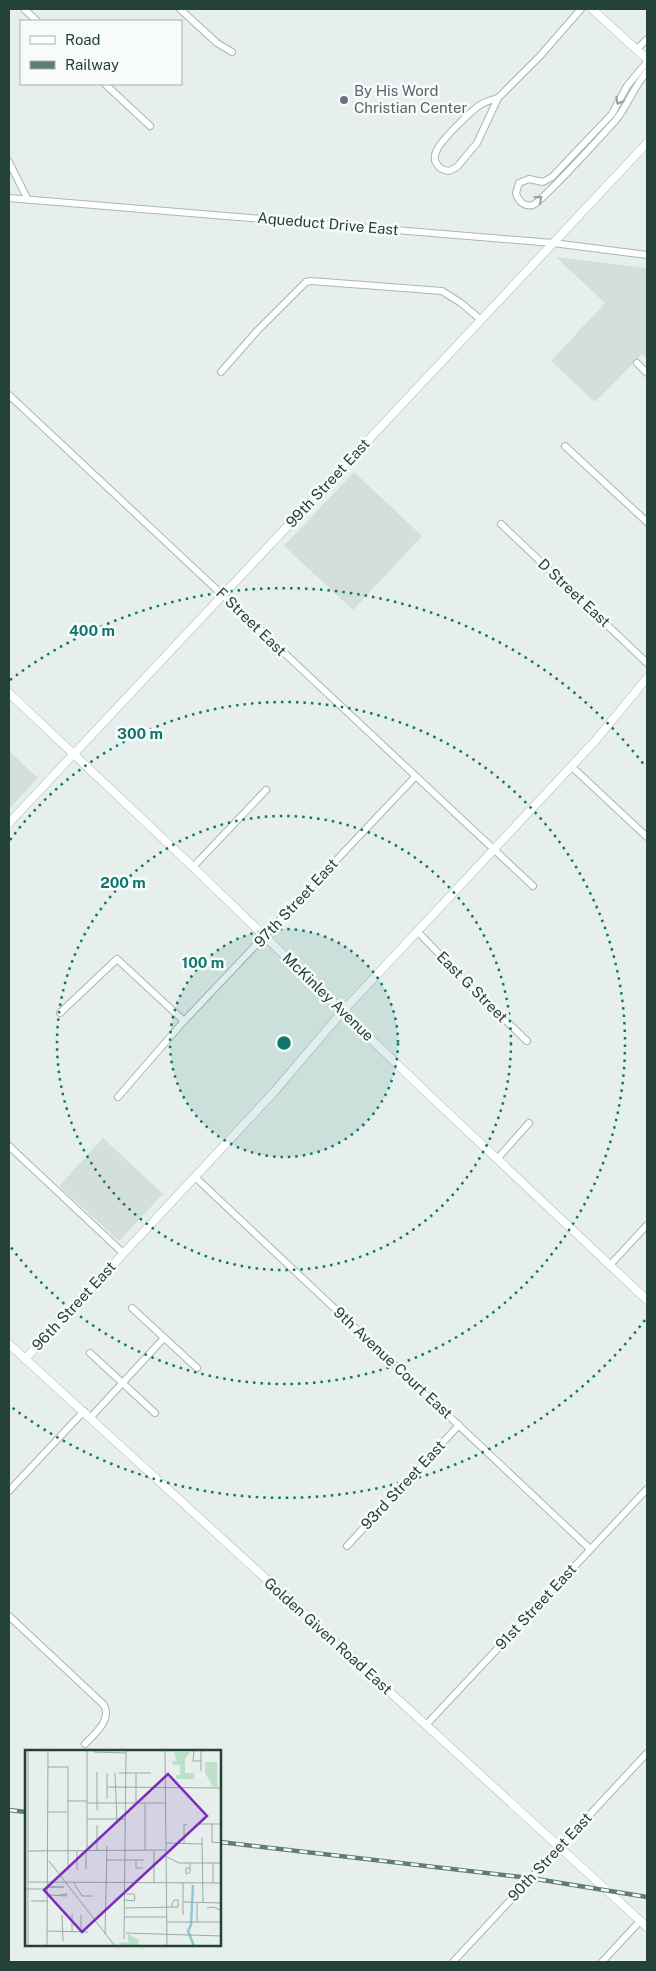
<svg xmlns="http://www.w3.org/2000/svg" width="656" height="1971" font-family="'Public Sans',sans-serif">
  <style>
    .built { fill: #d4dfda }
    .lines { fill: none; stroke-linecap: round; stroke-linejoin: round }
    .minor-casing { stroke: #a8b8b2; stroke-width: 8 }
    .tertiary-casing { stroke: #a8b8b2; stroke-width: 9 }
    .minor { stroke: #fff; stroke-width: 6 }
    .tertiary { stroke: #fff; stroke-width: 8 }
    .rail-casing { stroke: #5f7d75; stroke-width: 4.5 }
    .rail { stroke: #f7fbf9; stroke-width: 2.5; stroke-dasharray: 8; stroke-linecap: butt }
    .oneway { stroke: #92a09c }
    .ring { fill: none; stroke: #0f766e; stroke-width: 2.5; stroke-dasharray: 2.5 5 }
    .worship-dot { fill: #6b7280; stroke: #f7fbf9; stroke-width: 2 }
    .labels { text-anchor: middle; stroke-width: 5; stroke-linejoin: round; paint-order: stroke }
    .worship-label { font-size: 15px; fill: #5b616d; stroke: #f7fbf9; text-anchor: start }
    .street-label { font-size: 15px; fill: #24423a; stroke: #f7fbf9 }
    .inset-river { fill: none; stroke: #8ec9d4; stroke-width: 2.5 }
    .inset-road { fill: none; stroke: #98aaa4; stroke-width: 1 }
    .view { fill: #7b2cbf; fill-opacity: 0.15; stroke: #7b2cbf; stroke-width: 2.5 }
    .inset-edge { fill: none; stroke: #24423a; stroke-width: 2.5 }
    .centre { fill: #0f766e; stroke: #f7fbf9; stroke-width: 2.5 }
    .ring-label { font-size: 15px; text-anchor: middle; font-weight: bold; fill: #0f766e; stroke: #f7fbf9; stroke-width: 5; stroke-linejoin: round; paint-order: stroke }
  </style>
  <rect width="100%" height="100%" fill="#e6efeb"/>
  <g class="built">
    <polygon points="556,257 647,268 647,359 642,354 595,402 551,361 605,303"/>
    <polygon points="354,472 422,536 353,610 284,546"/>
    <polygon points="9,751 38,778 9,809"/>
    <polygon points="103,1138 163,1194 119,1241 59,1186"/>
  </g>
  <g class="lines">
    <defs>
      <g id="minor">
        <polyline points="24,9 37,21"/>
        <polyline points="180,9 217,43 232,52"/>
        <polyline points="637,49 647,39"/>
        <path d="M 647,62 L 627,86 L 612,114 L 552,177 L 543,182 L 529,179 L 519,183 L 516,193 C 518,201 524,207 533,205 C 541,202 606,131 616,120 C 628,105 634,86 647,72"/>
        <polyline points="105,84 150,126"/>
        <path d="M 498,98 C 491,100 486,101 480,105 C 470,112 442,139 437,150 C 431,160 438,170 449,171 L 457,167 L 477,143 L 498,98 L 540,56 L 581,9"/>
        <polyline points="9,162 28,200"/>
        <polyline points="9,198 553,243 647,255"/>
        <polyline points="637,363 647,373"/>
        <polyline points="221,372 257,331 306,282 311,281 442,291 461,303 480,319"/>
        <polyline points="9,395 533,886"/>
        <polyline points="565,446 647,522"/>
        <polyline points="501,524 647,663"/>
        <polyline points="572,767 647,837"/>
        <polyline points="193,867 266,790"/>
        <polyline points="417,931 472,988 527,1041"/>
        <polyline points="60,1013 117,959 184,1021"/>
        <polyline points="118,1097 184,1021 415,777"/>
        <polyline points="9,1146 123,1253"/>
        <polyline points="498,1158 529,1123"/>
        <polyline points="195,1177 590,1549"/>
        <polyline points="610,1265 647,1225"/>
        <polyline points="132,1308 197,1368"/>
        <polyline points="90,1353 155,1413"/>
        <polyline points="91,1417 164,1338"/>
        <polyline points="9,1491 84,1411"/>
        <polyline points="347,1546 459,1425"/>
        <path d="M 9,1616 L 104,1705 C 112,1721 94,1734 85,1744"/>
        <polyline points="426,1725 647,1489"/>
        <polyline points="453,1962 647,1753"/>
        <polyline points="602,1962 640,1921"/>
      </g>
      <g id="tertiary">
        <polyline points="592,9 647,59"/>
        <polyline points="9,693 193,867 427,1093 647,1300"/>
        <polyline points="9,823 647,143"/>
        <polyline points="9,1344 647,1927"/>
        <polyline points="25,1359 274,1092 342,1012 595,741 647,678"/>
      </g>
    </defs>
    <use href="#minor" class="minor-casing"/>
    <use href="#tertiary" class="tertiary-casing"/>
    <use href="#minor" class="minor"/>
    <use href="#tertiary" class="tertiary"/>
    <defs>
      <g id="rail">
        <polyline points="9,1810 26,1812"/>
        <polyline points="220,1842 530,1878 647,1897"/>
      </g>
    </defs>
    <use href="#rail" class="rail-casing"/>
    <use href="#rail" class="rail"/>
  </g>
  <defs><path id="oneway-chevron" d="M-2-3.5L2.5 0L-2 3.5" fill="none" stroke-width="1.6" stroke-linecap="round" stroke-linejoin="round" transform="scale(1.25)"/></defs>
  <g class="oneway">
    <use href="#oneway-chevron" transform="translate(619 101) rotate(119)"/>
    <use href="#oneway-chevron" transform="translate(539 199) rotate(-40)"/>
  </g>
  <circle cx="284" cy="1043" r="114" fill="#0f766e" fill-opacity=".12"/>
  <g class="ring">
    <circle cx="284" cy="1043" r="114"/>
    <circle cx="284" cy="1043" r="227"/>
    <path d="M10 840A341 341 0 1 1 10 1246"/>
    <path d="M645 1320A455 455 0 0 1 10 1406M10 680A455 455 0 0 1 645 766"/>
  </g>
  <circle class="worship-dot" cx="344" cy="100" r="5"/>
  <g class="labels">
    <g class="worship-label">
      <text x="354" y="96">By His Word<tspan x="354" dy="17">Christian Center</tspan></text>
    </g>
    <g class="street-label">
      <text transform="translate(328 224) rotate(5)" y="5">Aqueduct Drive East</text>
      <text transform="translate(328 483) rotate(-47)" y="5">99th Street East</text>
      <text transform="translate(574 593) rotate(43)" y="5">D Street East</text>
      <text transform="translate(251 622) rotate(44)" y="5">F Street East</text>
      <text transform="translate(296 903) rotate(-47)" y="5">97th Street East</text>
      <text transform="translate(472 987) rotate(45)" y="5">East G Street</text>
      <text transform="translate(328 997) rotate(44)" y="5">McKinley Avenue</text>
      <text transform="translate(74 1306) rotate(-47)" y="5">96th Street East</text>
      <text transform="translate(393 1363) rotate(43)" y="5">9th Avenue Court East</text>
      <text transform="translate(403 1485) rotate(-47)" y="5">93rd Street East</text>
      <text transform="translate(536 1607) rotate(-47)" y="5">91st Street East</text>
      <text transform="translate(328 1636) rotate(42)" y="5">Golden Given Road East</text>
      <text transform="translate(550 1857) rotate(-47)" y="5">90th Street East</text>
    </g>
  </g>
  <g transform="translate(25 1750)">
    <rect width="196" height="196" fill="#e6efeb"/>
    <path d="M 149,2 L 165,2 L 160,9 L 160,23 L 169,23 L 169,29 L 151,29 L 151,25 L 155,25 L 155,15 L 148,15 L 147,11 L 152,11 ZM 180,12 L 192,12 L 192,37 L 188,37 L 180,23 ZM 103,184 L 114,190 L 113,196 L 96,196 L 94,193 L 103,192 Z" fill="#bfe0c8"/>
    <path class="inset-river" d="M 168,135 L 166,175 L 163,181 L 169,196"/>
    <path class="inset-road" d="M 140,0 L 142,196M 169,0 L 168,11 L 176,11M 69,2 L 101,3M 23,17 L 43,17 L 43,120M 176,21 L 176,0M 82,23 L 82,49M 90,23 L 92,72M 94,23 L 126,23M 111,23 L 111,53M 82,37 L 197,38M 42,51 L 62,51M 62,53 L 141,53M 72,60 L 72,22M 23,62 L 42,62M 62,69 L 101,69M 173,74 L 197,74M 187,74 L 187,92 L 197,93M 72,75 L 72,101M 177,88 L 178,153M 141,93 L 177,94M 159,94 L 159,75 L 162,74M 120,100 L 120,53M 3,101 L 141,100M 62,101 L 62,0M 142,107 L 154,113 L 197,113M 82,110 L 119,110M 111,110 L 111,118 L 118,118M 24,111 L 90,196M 188,113 L 188,133M 165,118 L 161,118 L 161,124 L 164,123 L 165,122 L 165,113M 61,119 L 61,101M 52,120 L 52,101M 3,132 L 197,133M 49,133 L 57,146 L 68,146M 129,133 L 129,100M 158,133 L 158,165M 23,137 L 39,137 L 23,137M 0,139 L 23,139M 23,145 L 41,146 L 42,144 L 34,145M 100,150 L 109,151 L 110,148 L 109,144 L 101,144M 6,151 L 23,151M 159,152 L 197,153M 100,158 L 153,157 L 153,150 L 149,150 L 146,157M 182,158 L 189,157 L 197,161M 47,164 L 47,182M 37,165 L 38,191M 56,165 L 56,182M 100,167 L 142,167M 142,172 L 197,172M 172,172 L 172,153M 22,181 L 63,182M 101,183 L 197,186M 80,184 L 82,96M 99,189 L 101,0M 3,196 L 3,0M 22,196 L 23,0"/>
    <path class="view" d="M 143,24 L 182,66 L 57,182 L 19,140 Z"/>
    <rect width="196" height="196" class="inset-edge"/>
  </g>
  <circle cx="284" cy="1043" r="8" class="centre"/>
  <g class="ring-label">
    <text x="92" y="636">400 m</text>
    <text x="140" y="739">300 m</text>
    <text x="123" y="888">200 m</text>
    <text x="203" y="968">100 m</text>
  </g>
  <rect width="656" height="1971" fill="none" stroke="#24423a" stroke-width="20"/>
  <rect x="20" y="20" width="162" height="65" fill="#f7fbf9" stroke="#a3b1ad"/>
  <rect x="30" y="36" width="25" height="8" fill="#ffffff" stroke="#a3b1ad"/>
  <text x="65" y="45" font-size="15" fill="#24423a">Road</text>
  <rect x="30" y="61" width="25" height="8" fill="#5f7d75" stroke="#a3b1ad"/>
  <text x="65" y="70" font-size="15" fill="#24423a">Railway</text>
</svg>
